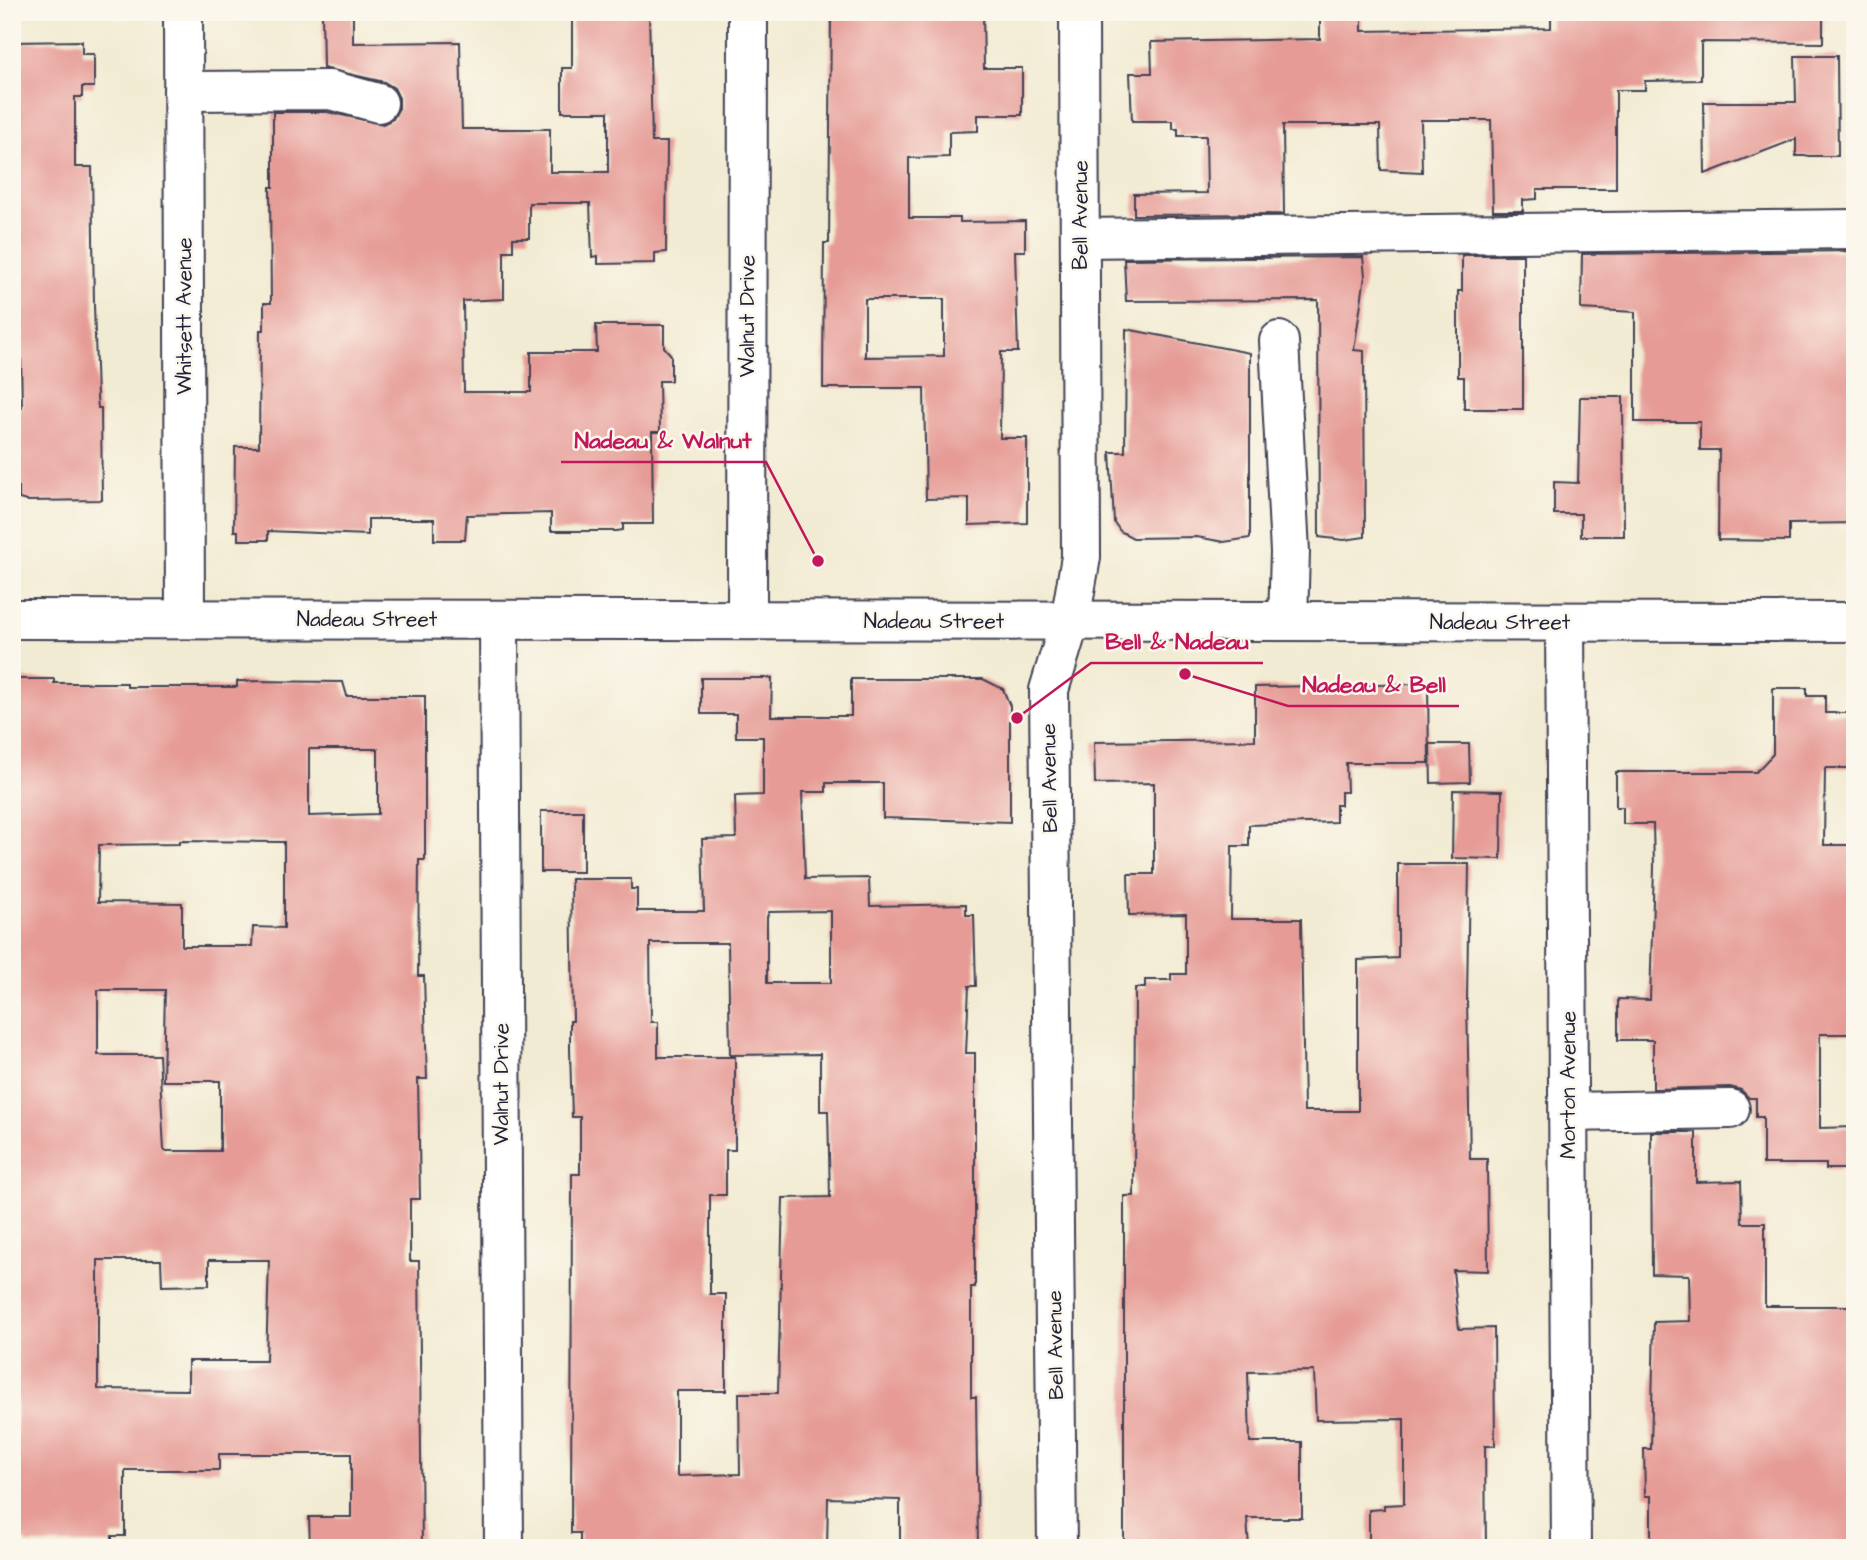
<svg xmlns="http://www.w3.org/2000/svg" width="1867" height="1560" font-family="'Architects Daughter',sans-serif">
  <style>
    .building { fill: #e69b96; fill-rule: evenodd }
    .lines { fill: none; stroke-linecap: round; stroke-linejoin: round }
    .minor-casing { stroke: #414052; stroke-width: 42 }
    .major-casing { stroke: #414052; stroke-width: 42 }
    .minor { stroke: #fff; stroke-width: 38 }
    .major { stroke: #fff; stroke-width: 38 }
    .labels { text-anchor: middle; stroke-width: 5; stroke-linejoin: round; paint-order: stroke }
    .street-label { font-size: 21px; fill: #22223b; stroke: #fbf7ec }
    .leader { fill: none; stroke: #c2185b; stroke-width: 2.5 }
    .callout-dot { fill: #c2185b; stroke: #fbf7ec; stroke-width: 2.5 }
    .callout-label { font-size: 23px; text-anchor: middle; font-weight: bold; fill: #c2185b; stroke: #fbf7ec; stroke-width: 5; stroke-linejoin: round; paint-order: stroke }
  </style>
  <rect width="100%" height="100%" fill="#fbf7ec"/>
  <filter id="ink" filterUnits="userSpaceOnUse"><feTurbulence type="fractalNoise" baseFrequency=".0143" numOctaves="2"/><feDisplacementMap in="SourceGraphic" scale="14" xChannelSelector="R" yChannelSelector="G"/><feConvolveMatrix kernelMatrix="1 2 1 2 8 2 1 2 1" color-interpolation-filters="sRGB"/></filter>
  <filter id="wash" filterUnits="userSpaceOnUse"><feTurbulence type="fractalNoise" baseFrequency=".00686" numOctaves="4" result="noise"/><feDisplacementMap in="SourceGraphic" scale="28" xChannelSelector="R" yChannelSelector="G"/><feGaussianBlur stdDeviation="1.57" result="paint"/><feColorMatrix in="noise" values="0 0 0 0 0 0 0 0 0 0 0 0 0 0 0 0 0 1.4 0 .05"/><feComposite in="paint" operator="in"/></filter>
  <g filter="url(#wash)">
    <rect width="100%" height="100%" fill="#f2ebd3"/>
    <g id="blocks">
      <g class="building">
        <polygon points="322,12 353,12 353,43 460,42 462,129 550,129 550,172 608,172 608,112 562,112 562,68 572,68 572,12 649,12 652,142 667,142 666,252 655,253 655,263 598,264 598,256 592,257 590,203 529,203 529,238 513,238 513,251 504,251 504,299 463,301 464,392 531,392 531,352 597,352 596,325 664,325 664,347 671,355 671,381 659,381 660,432 652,432 653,524 623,524 623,530 617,531 551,531 551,513 467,515 465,540 434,540 434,519 368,519 368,535 268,531 268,540 238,540 238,531 234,531 235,447 259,447 260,330 264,330 264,303 271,303 270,187 273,187 273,112 327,112 383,124 393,119 399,108 399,98 394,88 384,82 323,68"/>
        <path d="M 831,12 L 983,12 L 984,68 L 1022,68 L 1022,115 L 978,115 L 978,131 L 949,132 L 949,157 L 909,158 L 909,218 L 960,218 L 960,222 L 1025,221 L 1025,251 L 1015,251 L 1018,352 L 1001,352 L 1000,438 L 1027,438 L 1027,523 L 969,525 L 969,498 L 926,499 L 924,388 L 823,388 L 824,243 L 829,243 ZM 865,299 L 944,299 L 944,356 L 865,357 Z"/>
        <polygon points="1320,12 1362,12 1362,31 1551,28 1551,12 1823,12 1823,43 1701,42 1701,80 1645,81 1645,90 1616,90 1616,189 1537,189 1537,199 1523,200 1523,211 1493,211 1491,120 1421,120 1422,172 1381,170 1380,125 1283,125 1284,214 1134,215 1134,194 1207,193 1206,136 1178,136 1178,129 1173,129 1173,121 1132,121 1130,73 1152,73 1151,42 1320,39"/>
        <polygon points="82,41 82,54 94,54 94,87 82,87 82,97 75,97 75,167 92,167 94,305 97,397 98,408 101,408 102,500 27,501 19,499 19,487 16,487 16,439 12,439 12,407 22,407 18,204 12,204 12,42"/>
        <polygon points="1795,56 1837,56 1838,156 1796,156 1796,139 1705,174 1704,102 1796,102"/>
        <polygon points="1855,251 1855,523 1789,524 1789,541 1718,540 1719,450 1700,450 1700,422 1635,422 1635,312 1581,309 1582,254"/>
        <polygon points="1462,255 1523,255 1523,409 1464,409 1464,377 1458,377 1458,291 1462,291"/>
        <polygon points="1363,257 1365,276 1354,350 1364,351 1365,537 1344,540 1319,537 1318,300 1126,301 1124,259"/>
        <polygon points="1126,329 1250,353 1250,538 1224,542 1197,537 1133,538 1120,531 1114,522 1110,452 1125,452"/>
        <polygon points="1580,397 1623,397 1624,536 1581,536 1581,514 1554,514 1554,482 1578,483"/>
        <path d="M 701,678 L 772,678 L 771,716 L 851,716 L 851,679 L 983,679 L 1003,689 L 1010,706 L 1010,822 L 883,818 L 883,783 L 826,783 L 826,792 L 802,792 L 805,879 L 869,878 L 870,906 L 966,904 L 966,915 L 974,915 L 976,986 L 969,986 L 966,1053 L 975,1053 L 975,1287 L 971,1287 L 971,1397 L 976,1397 L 978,1548 L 900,1548 L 900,1500 L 828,1498 L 827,1548 L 580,1548 L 580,1533 L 571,1533 L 572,1174 L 580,1174 L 580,1117 L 572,1117 L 570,1050 L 570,1021 L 573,1021 L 571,879 L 631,879 L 631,889 L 637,889 L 637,911 L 704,911 L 702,839 L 736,838 L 735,796 L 763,795 L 763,737 L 736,737 L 736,714 L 701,714 ZM 831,911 L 831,983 L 767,983 L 767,917 L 769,912 ZM 650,943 L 728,943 L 730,1055 L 820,1054 L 820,1111 L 828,1111 L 830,1197 L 783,1198 L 778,1393 L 739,1393 L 740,1474 L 677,1476 L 677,1391 L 726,1391 L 726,1294 L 710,1294 L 710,1195 L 726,1195 L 726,1150 L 735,1150 L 735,1057 L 658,1057 L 658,1022 L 651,1022 Z"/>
        <path d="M 12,679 L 54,679 L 54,683 L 127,683 L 127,687 L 237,687 L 237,681 L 343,682 L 347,696 L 425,696 L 425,860 L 419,860 L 418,976 L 424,976 L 427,1079 L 418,1079 L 420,1199 L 410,1199 L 410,1261 L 419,1261 L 422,1548 L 310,1548 L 309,1517 L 351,1517 L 351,1454 L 219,1454 L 219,1470 L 125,1470 L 125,1536 L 112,1536 L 112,1544 L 26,1544 L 26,1541 L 17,1541 ZM 309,749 L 378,749 L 378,814 L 309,816 ZM 179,841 L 284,842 L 284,928 L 253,927 L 252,946 L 182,946 L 182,903 L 98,902 L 99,845 L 179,844 ZM 98,990 L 165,990 L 163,1081 L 220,1081 L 220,1151 L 164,1151 L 159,1055 L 98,1055 ZM 98,1260 L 161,1260 L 162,1286 L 209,1285 L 209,1260 L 269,1260 L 266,1361 L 188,1361 L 188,1390 L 98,1389 Z"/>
        <polygon points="1428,684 1429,763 1346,763 1347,792 1341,792 1341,805 1336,805 1336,822 1249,825 1249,846 1232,846 1231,919 1301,919 1304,1111 1358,1111 1358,960 1398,958 1398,864 1469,864 1467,1000 1470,1159 1487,1159 1488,1271 1453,1270 1459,1329 1494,1328 1495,1446 1485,1446 1486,1548 1369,1548 1369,1510 1384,1509 1384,1505 1404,1504 1404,1419 1316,1420 1314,1371 1248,1372 1250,1442 1302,1442 1302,1518 1247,1518 1249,1548 1124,1548 1124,1196 1134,1196 1135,988 1145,988 1145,980 1171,980 1171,974 1186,974 1186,914 1129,915 1128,874 1154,874 1154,783 1095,784 1094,742 1255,740 1255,687"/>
        <polygon points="1773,688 1807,688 1807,696 1825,696 1825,713 1855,713 1855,768 1825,768 1824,845 1855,845 1855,1034 1820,1034 1820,1128 1855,1127 1855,1169 1826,1169 1826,1164 1763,1164 1763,1117 1756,1117 1756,1098 1749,1098 1741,1090 1730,1087 1653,1089 1653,1040 1618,1040 1618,999 1650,1000 1654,867 1653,824 1623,824 1623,807 1616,807 1616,772 1756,772 1773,754"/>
        <polygon points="1430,744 1469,744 1470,782 1431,783"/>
        <polygon points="1453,790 1502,791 1501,859 1452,858"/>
        <rect x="541" y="811" width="42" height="61"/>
        <polygon points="1651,1132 1696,1132 1696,1182 1741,1181 1742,1223 1765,1223 1765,1306 1855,1306 1855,1548 1651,1548 1651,1496 1645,1496 1644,1449 1651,1449 1654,1322 1690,1321 1689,1275 1652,1274"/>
      </g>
    </g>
  </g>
  <g filter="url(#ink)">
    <use href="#blocks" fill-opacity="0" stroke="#414052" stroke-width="2"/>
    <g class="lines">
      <defs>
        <g id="minor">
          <polyline points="183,12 185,619"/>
          <polyline points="183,91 330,90 378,103"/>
          <polyline points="1080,238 1855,229"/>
          <polyline points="1279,341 1290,552 1288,621"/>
          <polyline points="499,620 504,1548"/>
          <polyline points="747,620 748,12"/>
          <polyline points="1565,622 1571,1548"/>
          <polyline points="1569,1112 1730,1109"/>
          <polyline points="1057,1548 1049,690 1070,621 1081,557 1079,12"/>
        </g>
        <polyline id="major" points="12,619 1855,622"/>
      </defs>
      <use href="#minor" class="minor-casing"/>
      <use href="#major" class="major-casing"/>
      <use href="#minor" class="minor"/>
      <use href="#major" class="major"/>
    </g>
  </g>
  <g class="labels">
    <g class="street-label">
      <text transform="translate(1080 215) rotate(-90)" y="7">Bell Avenue</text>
      <text transform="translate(184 316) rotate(-90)" y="7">Whitsett Avenue</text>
      <text transform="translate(747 316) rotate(-90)" y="7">Walnut Drive</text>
      <text x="367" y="626">Nadeau Street</text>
      <text x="934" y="628">Nadeau Street</text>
      <text x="1500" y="629">Nadeau Street</text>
      <text transform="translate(1049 778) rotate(-91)" y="7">Bell Avenue</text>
      <text transform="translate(501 1084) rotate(-90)" y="7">Walnut Drive</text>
      <text transform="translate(1568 1085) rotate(-90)" y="7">Morton Avenue</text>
      <text transform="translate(1055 1345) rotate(-91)" y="7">Bell Avenue</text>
    </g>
  </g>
  <path class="leader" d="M818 561L766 462H561M1017 718L1091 663H1263M1185 674L1288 706H1459"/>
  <g class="callout-dot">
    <circle cx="818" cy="561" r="7"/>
    <circle cx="1017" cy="718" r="7"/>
    <circle cx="1185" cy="674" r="7"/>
  </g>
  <g class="callout-label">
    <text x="663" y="448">Nadeau &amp; Walnut</text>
    <text x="1177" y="649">Bell &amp; Nadeau</text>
    <text x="1374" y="692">Nadeau &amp; Bell</text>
  </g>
  <rect width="1867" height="1560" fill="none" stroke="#fbf7ec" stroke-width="42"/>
</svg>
